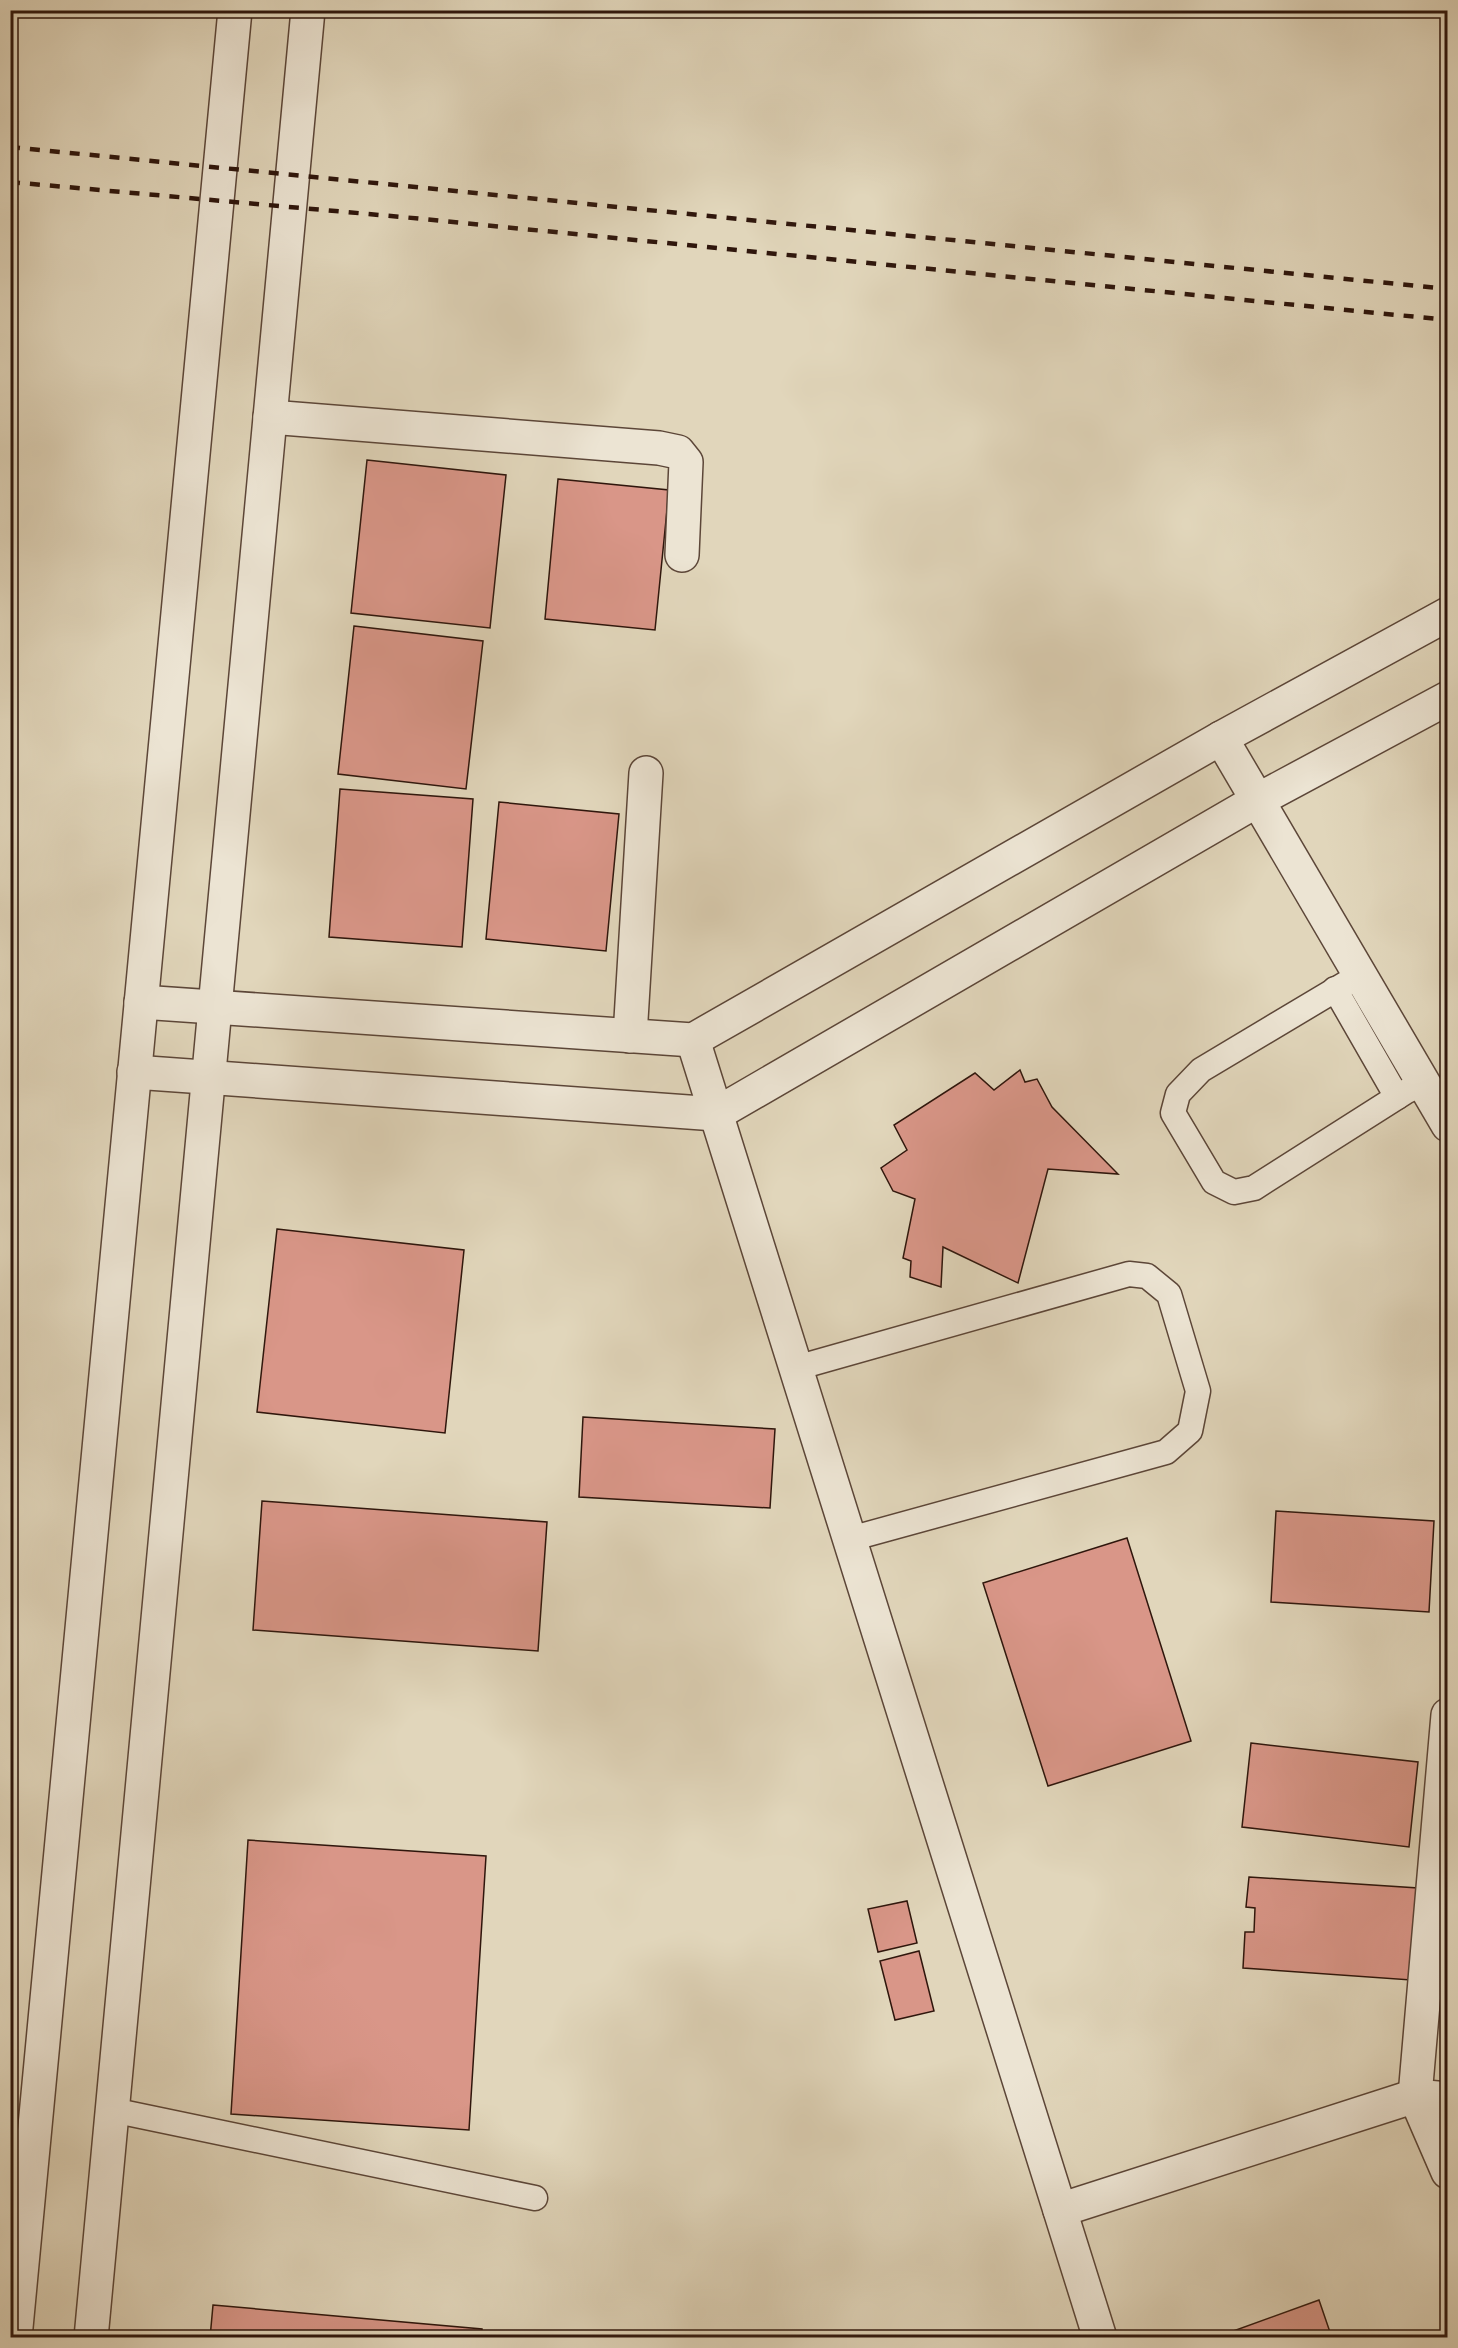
<svg xmlns="http://www.w3.org/2000/svg" width="1458" height="2348" font-family="'IM FELL DW Pica',serif">
  <style>
    .building { fill: #d99688; stroke: #2f160c; stroke-width: 1.5 }
    .lines { fill: none; stroke-linecap: round; stroke-linejoin: round }
    .service-casing { stroke: #5c4638; stroke-width: 27 }
    .minor-casing { stroke: #5c4638; stroke-width: 36 }
    .tertiary-casing { stroke: #5c4638; stroke-width: 36 }
    .service { stroke: #ece4d3; stroke-width: 24 }
    .minor { stroke: #ece4d3; stroke-width: 33 }
    .tertiary { stroke: #ece4d3; stroke-width: 33 }
    .rail { stroke: #2f160c; stroke-width: 4.5; stroke-dasharray: 10 10; stroke-linecap: butt }
  </style>
  <rect width="100%" height="100%" fill="#e1d6bb"/>
  <filter id="stains"><feTurbulence type="fractalNoise" baseFrequency=".00333" numOctaves="4"/><feColorMatrix values="0 0 0 0 .2 0 0 0 0 .09 0 0 0 0 .02 0 0 0 .5 -.17"/></filter>
  <radialGradient id="worn" r=".72"><stop offset=".6" stop-color="#630" stop-opacity="0"/><stop offset="1" stop-color="#630" stop-opacity=".3"/></radialGradient>
  <g class="building">
    <polygon points="367,460 506,475 490,628 351,613"/>
    <polygon points="558,479 669,490 655,630 545,619"/>
    <polygon points="354,626 483,641 466,789 338,774"/>
    <polygon points="340,789 473,799 462,947 329,937"/>
    <polygon points="499,802 619,814 606,951 486,939"/>
    <polygon points="1020,1070 1025,1082 1037,1079 1052,1107 1118,1174 1048,1169 1018,1283 943,1247 941,1287 910,1277 911,1261 903,1258 915,1199 893,1191 881,1168 907,1150 894,1125 975,1073 994,1090"/>
    <polygon points="277,1229 464,1250 445,1433 257,1412"/>
    <polygon points="583,1417 775,1429 770,1508 579,1497"/>
    <polygon points="262,1501 547,1522 538,1651 253,1630"/>
    <polygon points="1276,1511 1434,1521 1429,1612 1271,1602"/>
    <polygon points="1127,1538 1191,1741 1048,1786 983,1583"/>
    <polygon points="1251,1743 1418,1762 1409,1847 1242,1827"/>
    <polygon points="248,1840 486,1856 469,2130 231,2114"/>
    <polygon points="1249,1877 1418,1888 1411,1980 1243,1968 1245,1932 1254,1932 1255,1908 1246,1907"/>
    <polygon points="907,1901 917,1943 878,1952 868,1909"/>
    <polygon points="919,1951 934,2011 895,2020 880,1961"/>
    <polygon points="1319,2300 1332,2338 1214,2338"/>
    <polygon points="213,2305 482,2329 482,2338 210,2338"/>
  </g>
  <g class="lines">
    <defs>
      <g id="service">
        <polyline points="1360,975 1201,1070 1178,1094 1173,1113 1214,1182 1234,1192 1254,1188 1405,1092 1423,1083"/>
        <polyline points="1335,989 1397,1097"/>
        <polyline points="796,1368 1129,1274 1147,1276 1169,1294 1198,1391 1190,1431 1166,1452 850,1539"/>
        <polyline points="112,2110 535,2198"/>
      </g>
      <g id="minor">
        <polyline points="270,417 659,448 678,452 686,462 682,555"/>
        <polyline points="1221,738 1448,1125"/>
        <polyline points="630,1036 646,773"/>
        <polyline points="693,1040 1100,2338"/>
        <polyline points="1448,1715 1415,2096 1448,2172"/>
        <polyline points="1060,2210 1415,2096 1448,2099"/>
      </g>
      <g id="tertiary">
        <polyline points="141,1002 693,1040 1221,738 1448,614"/>
        <polyline points="134,1072 716,1114 1258,800 1448,698"/>
        <polyline points="15,2338 235,10"/>
        <polyline points="91,2338 308,10"/>
      </g>
    </defs>
    <use href="#service" class="service-casing"/>
    <use href="#minor" class="minor-casing"/>
    <use href="#tertiary" class="tertiary-casing"/>
    <use href="#service" class="service"/>
    <use href="#minor" class="minor"/>
    <use href="#tertiary" class="tertiary"/>
    <g class="rail">
      <polyline points="10,147 1448,289"/>
      <polyline points="10,182 402,217 1448,320"/>
    </g>
  </g>
  <rect width="1458" height="2348" fill="none" stroke="#e1d6bb" stroke-width="36"/>
  <rect x="12" y="12" width="1434" height="2324" fill="none" stroke="#2f160c" stroke-width="3"/>
  <rect x="18" y="18" width="1422" height="2312" fill="none" stroke="#2f160c" stroke-width="1.5"/>
  <rect width="100%" height="100%" filter="url(#stains)"/>
  <rect width="100%" height="100%" fill="url(#worn)"/>
</svg>
